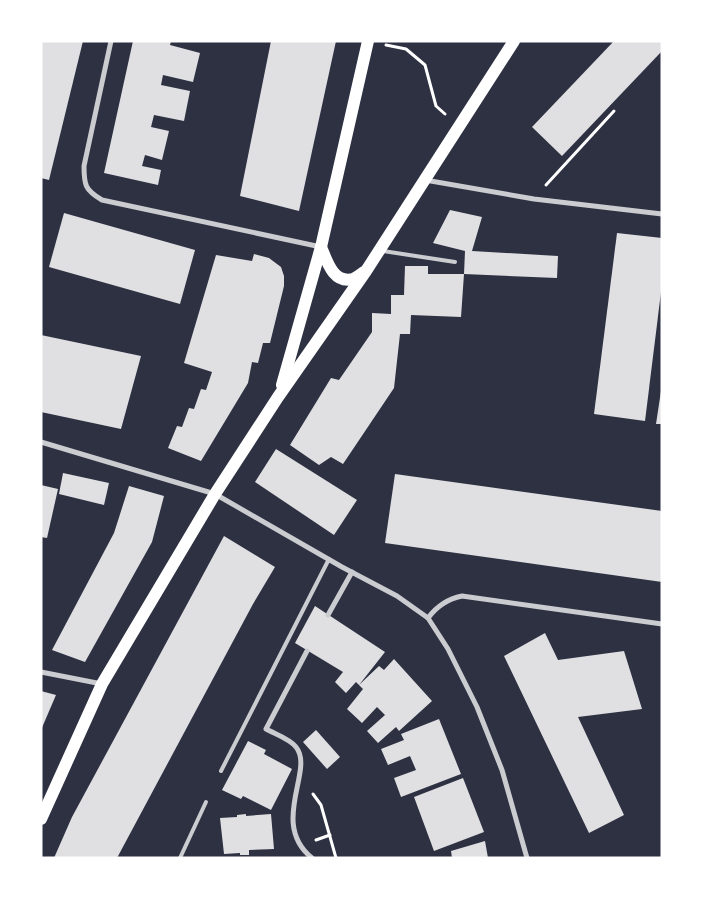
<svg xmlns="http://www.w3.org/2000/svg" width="703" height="899" font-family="Lora,serif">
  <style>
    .building { fill: #e0e0e3 }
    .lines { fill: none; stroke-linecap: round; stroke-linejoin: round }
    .path { stroke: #fff; stroke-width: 3 }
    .service { stroke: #caccd0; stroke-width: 4 }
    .minor { stroke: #caccd0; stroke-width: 5 }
    .primary { stroke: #fff; stroke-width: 12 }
  </style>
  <rect width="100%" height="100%" fill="#2d3142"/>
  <g class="building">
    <polygon points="41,41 83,41 49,180 41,178"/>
    <polygon points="133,41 171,41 170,45 200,53 193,82 163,75 161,85 190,91 184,121 154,115 151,127 169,131 162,160 145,155 142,166 161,170 158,185 104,173"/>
    <polygon points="271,41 336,41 299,211 240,196"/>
    <polygon points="614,41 662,41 662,51 562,156 532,127"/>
    <polygon points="450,210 482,217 472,251 558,256 557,278 464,274 461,317 411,315 410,334 400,334 394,388 343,464 331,457 319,465 290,445 331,378 339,380 372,332 372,313 391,314 391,295 404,295 405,266 428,266 428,274 464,274 465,251 433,243"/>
    <polygon points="64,213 195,250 180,304 49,267"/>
    <polygon points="617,233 662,238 662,284 645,421 594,414"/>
    <polygon points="254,254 269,258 281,267 284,276 284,286 270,343 263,343 258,363 252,362 248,383 201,461 168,448 177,426 182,427 189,408 194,409 201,389 206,390 212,372 184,363 216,255 252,261"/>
    <polygon points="41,335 141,356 121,429 41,412"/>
    <polygon points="661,391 662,391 662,424 656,424"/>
    <polygon points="276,449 357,500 334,535 255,482"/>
    <polygon points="63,473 109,483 104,505 59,494"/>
    <polygon points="395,474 662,511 662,582 385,543"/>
    <polygon points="41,485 58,489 47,538 41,537"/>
    <polygon points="129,486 164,496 152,542 85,662 52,650 114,533"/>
    <polygon points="224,536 275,567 253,604 117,858 54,858 72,817"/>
    <polygon points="315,606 385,652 359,685 379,666 384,670 394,659 432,701 399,731 396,727 378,743 367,731 385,715 377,707 362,723 347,709 363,689 356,682 346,693 335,682 343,672 295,643"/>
    <polygon points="545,633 558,660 624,651 642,709 578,717 624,815 589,833 504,656"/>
    <polygon points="41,691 56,695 41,730"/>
    <polygon points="439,719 461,774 401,797 394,778 416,770 410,756 388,765 381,749 404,740 401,734"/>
    <polygon points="316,730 340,757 327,769 303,742"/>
    <polygon points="248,741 266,750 264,754 292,769 271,810 243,796 241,799 222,790"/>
    <polygon points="463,778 484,832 434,851 414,797"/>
    <polygon points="246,814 246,816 271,814 274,849 249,850 249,855 240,855 240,853 224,854 220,818 237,817 237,815"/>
    <polygon points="485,841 488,858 452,858 451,851"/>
  </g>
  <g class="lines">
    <g class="path">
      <polyline points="386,45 406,49 425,65 436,106 445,114"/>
      <polyline points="546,185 614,111"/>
      <polyline points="313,794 321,805 336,858"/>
      <polyline points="316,840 330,835"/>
    </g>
    <g class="service">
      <polyline points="383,251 455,262"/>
      <polyline points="221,771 329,559"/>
      <polyline points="180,858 206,802"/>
    </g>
    <g class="minor">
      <path d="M 111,41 L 84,166 C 84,185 85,190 102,200 L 321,247"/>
      <polyline points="425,180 534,199 662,214"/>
      <polyline points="41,442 215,494 342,567 397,596 428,618 448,649 477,707 502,770 527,858"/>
      <polyline points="328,615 352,572"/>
      <path d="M 428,618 C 437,606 447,599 462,596 L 662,624"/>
      <path d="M 307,651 L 266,729 C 275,734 290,739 296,747 C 315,770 269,823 312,858"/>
      <polyline points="41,672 102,684"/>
    </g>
    <g class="primary">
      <path d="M 321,247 C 327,261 333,284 353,279 C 356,278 361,274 364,272"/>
      <polyline points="282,385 321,247 368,41"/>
      <polyline points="41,819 102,684 215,494 278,397 366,271 514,41"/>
    </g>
  </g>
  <rect width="703" height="899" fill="none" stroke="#ffffff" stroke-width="85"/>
</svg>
